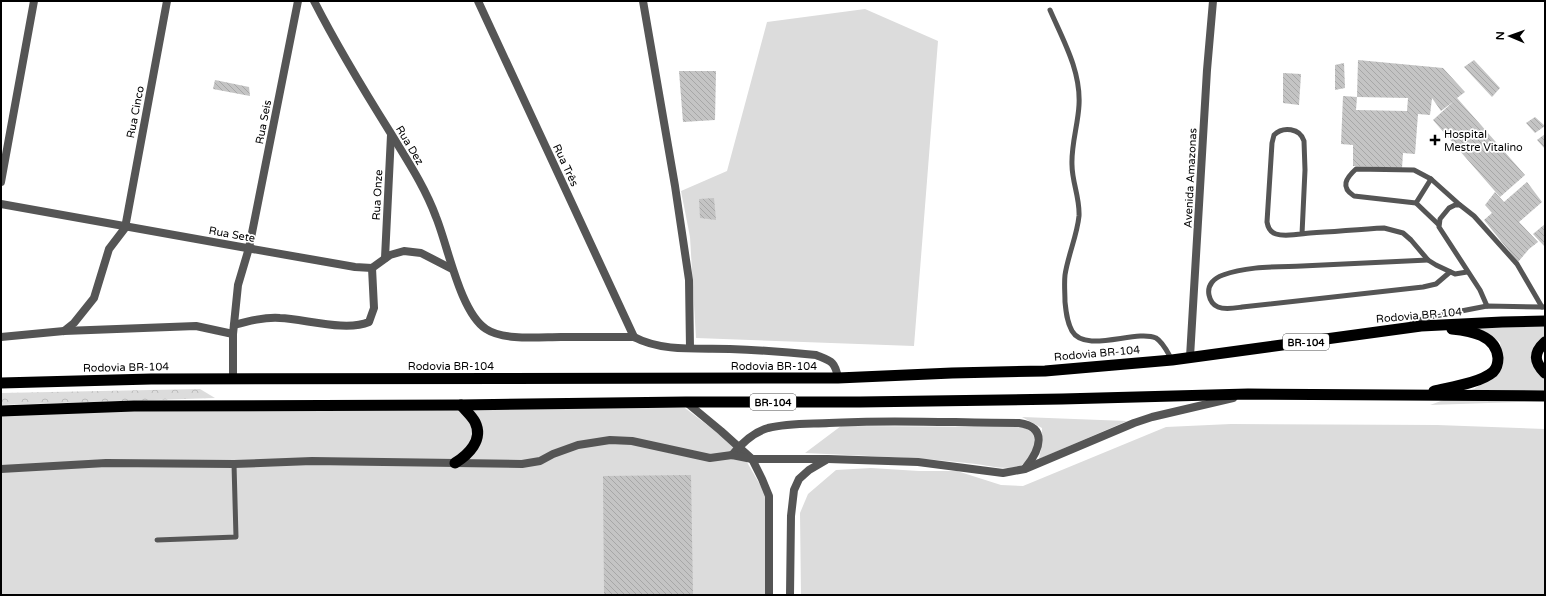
<svg xmlns="http://www.w3.org/2000/svg" width="1546" height="596" font-family="'Varela Round',sans-serif">
  <style>
    .green { fill: #dcdcdc }
    .forest { fill: url(#forest-crowns) }
    .building { fill: url(#building-back-hatch); fill-rule: evenodd }
    .lines { fill: none; stroke-linecap: round; stroke-linejoin: round }
    .service { stroke: #555; stroke-width: 5 }
    .minor { stroke: #555; stroke-width: 8 }
    .trunk { stroke: #000; stroke-width: 11 }
    .poi-dot { fill: #000; stroke: #fff; stroke-width: 1.5 }
    .labels { text-anchor: middle; stroke-width: 3.5; stroke-linejoin: round; paint-order: stroke }
    .shield { fill: #fff; stroke: #4c4c4c; stroke-width: 1 }
    .shield-label { font-size: 10px; font-weight: bold; fill: #000 }
    .street-label { font-size: 11px; fill: #000; stroke: #fff }
    .poi-label { font-size: 11px; fill: #000; stroke: #fff; text-anchor: start }
  </style>
  <defs>
    <pattern id="forest-crowns" width="20" height="18" patternUnits="userSpaceOnUse"><rect width="20" height="18" fill="#dcdcdc"/><path d="M2 6a3 3 0 1 1 6 0M12 15a3 3 0 1 1 6 0" fill="none" stroke="#bbb"/></pattern>
    <pattern id="building-back-hatch" width="6" height="6" patternUnits="userSpaceOnUse"><rect width="6" height="6" fill="#c4c4c4"/><path d="M-1 5l2 2M0 0l6 6M5-1l2 2" fill="none" stroke="#a7a7a7"/></pattern>
  </defs>
  <rect width="100%" height="100%" fill="#fff"/>
  <g class="green">
    <polygon points="865,9 938,41 914,346 696,338 690,237 681,191 727,171 767,22"/>
    <polygon points="1431,322 1545,322 1545,342 1537,349 1545,376 1545,401 1430,405 1474,389 1500,371 1502,355 1500,342 1479,330"/>
    <polygon points="685,408 740,450 767,497 768,595 1,595 1,412 24,410"/>
    <polygon points="1022,417 1127,421 1039,459 1042,444 1042,428"/>
    <polygon points="1231,424 1437,425 1545,429 1545,595 801,595 800,513 808,494 836,470 871,468 919,471 957,471 1001,485 1023,486 1166,427"/>
    <path d="M 841,426 L 1023,427 L 1033,433 C 1036,444 1035,456 1025,463 C 1013,472 990,466 976,464 C 920,457 862,456 805,453 Z"/>
  </g>
  <polygon class="forest" points="200,389 215,398 1,405 1,393"/>
  <g class="building">
    <path d="M 1358,60 L 1443,68 L 1465,92 L 1457,98 L 1525,175 L 1500,197 L 1433,120 L 1454,101 L 1441,111 L 1432,98 L 1430,115 L 1418,114 L 1415,154 L 1403,153 L 1402,168 L 1353,166 L 1353,145 L 1341,144 L 1343,96 L 1357,97 ZM 1357,97 L 1408,98 L 1407,111 L 1356,110 Z"/>
    <polygon points="1474,60 1500,88 1492,97 1464,67"/>
    <polygon points="1344,63 1345,88 1335,90 1335,65"/>
    <polygon points="679,71 716,71 715,120 683,122"/>
    <polygon points="1283,73 1301,74 1299,105 1283,103"/>
    <polygon points="215,80 249,87 250,96 213,89"/>
    <polygon points="1535,117 1545,126 1535,133 1526,123"/>
    <polygon points="1545,134 1545,149 1537,140"/>
    <polygon points="1527,182 1542,202 1519,222 1538,242 1529,249 1518,262 1484,220 1492,213 1485,205 1495,192 1504,202"/>
    <polygon points="714,198 716,220 700,218 699,199"/>
    <polygon points="1545,224 1545,247 1533,234"/>
    <polygon points="691,475 693,595 604,595 603,476"/>
  </g>
  <g class="lines">
    <g class="service">
      <path d="M 1050,10 C 1063,40 1081,71 1079,105 C 1078,125 1071,145 1072,165 C 1072,182 1080,198 1079,216 C 1077,236 1068,255 1065,275 C 1064,284 1065,293 1065,302 C 1066,312 1067,322 1072,331 C 1085,354 1136,329 1156,338 C 1163,342 1168,353 1172,360"/>
      <polyline points="1416,203 1431,179"/>
      <path d="M 1438,224 L 1416,203 L 1354,196 C 1340,187 1346,178 1356,169 L 1414,170 L 1431,179 L 1460,205"/>
      <path d="M 1302,234 L 1305,170 L 1304,141 C 1300,128 1283,126 1274,135 L 1272,143 L 1267,222 C 1268,228 1270,232 1276,234 C 1285,237 1300,234 1310,233 C 1334,232 1359,229 1384,228 L 1403,233 L 1411,240 L 1428,260 L 1436,265 L 1455,274 L 1467,272"/>
      <path d="M 1428,260 C 1386,262 1344,264 1302,266 C 1277,267 1247,266 1223,275 C 1214,278 1207,285 1209,295 C 1210,300 1213,305 1218,307 C 1225,310 1235,308 1242,307 L 1423,287 L 1436,284 L 1450,272"/>
      <polyline points="1487,306 1480,290 1439,227 1440,219 1449,208 1455,205 1460,205 1474,216 1517,264 1542,307"/>
      <polyline points="1412,323 1425,318 1487,306 1544,307"/>
      <polyline points="157,540 236,537 234,464"/>
    </g>
    <g class="minor">
      <path d="M 314,1 C 337,46 363,89 390,132 C 407,160 425,187 436,217 C 448,246 460,312 486,329 C 504,341 540,337 561,337 C 585,337 609,337 634,337 C 662,352 699,348 730,349 C 759,350 787,352 816,355 C 831,361 835,361 838,378"/>
      <polyline points="478,1 634,337"/>
      <polyline points="643,1 675,186 689,280 690,348"/>
      <polyline points="1,182 34,1"/>
      <path d="M 1,204 C 119,226 237,246 355,267 L 372,268 L 390,255 L 404,251 L 421,253 L 452,269"/>
      <polyline points="385,258 391,135"/>
      <path d="M 234,325 C 249,321 264,317 280,318 C 305,319 346,332 369,322 L 374,308 L 372,268"/>
      <polyline points="64,331 74,323 94,298 109,249 125,228 167,1"/>
      <polyline points="1,337 64,331 196,326 233,334"/>
      <polyline points="1190,357 1207,70 1213,1"/>
      <polyline points="233,379 233,334 238,285 249,248 298,1"/>
      <polyline points="686,402 721,431 752,459 762,479 769,496 769,595"/>
      <path d="M 732,455 C 741,444 754,432 768,428 C 788,423 809,424 829,423 C 892,419 955,423 1019,423 C 1048,427 1040,450 1026,467"/>
      <polyline points="1,469 106,463 234,464 312,461 522,464 540,461 553,454 578,445 610,440 632,441 710,458 732,455 752,459 828,459 918,462 1003,473 1025,469 1134,423 1152,417 1233,398"/>
      <polyline points="790,595 791,516 794,490 799,479 809,470 826,460"/>
    </g>
    <g class="trunk">
      <path d="M 1545,342 C 1533,353 1534,362 1545,373"/>
      <polyline points="1,383 151,379 838,378 952,373 1045,371 1172,360 1421,326 1502,322 1545,321"/>
      <path d="M 1434,391 C 1451,387 1480,383 1493,372 C 1497,368 1498,363 1498,358 C 1496,335 1471,331 1452,329"/>
      <polyline points="1,411 134,406 461,405 686,402 860,402 1062,399 1248,394 1545,396"/>
      <path d="M 455,463 C 468,455 484,440 475,422 C 472,416 466,411 461,405"/>
    </g>
  </g>
  <path class="poi-dot" d="M1433 134h4v4h4v4h-4v4h-4v-4h-4v-4h4z"/>
  <g class="labels">
    <g class="shield">
      <rect x="1283" y="334" width="46" height="16" rx="3"/>
      <rect x="750" y="394" width="46" height="16" rx="3"/>
    </g>
    <g class="shield-label">
      <text x="1306" y="346">BR-104</text>
      <text x="773" y="406">BR-104</text>
    </g>
    <g class="street-label">
      <text transform="translate(135 112) rotate(-79)" y="4">Rua Cinco</text>
      <text transform="translate(263 122) rotate(-79)" y="4">Rua Seis</text>
      <text transform="translate(410 145) rotate(59)" y="4">Rua Dez</text>
      <text transform="translate(566 165) rotate(65)" y="4">Rua Três</text>
      <text transform="translate(1190 178) rotate(-87)" y="4">Avenida Amazonas</text>
      <text transform="translate(377 195) rotate(-87)" y="4">Rua Onze</text>
      <text transform="translate(232 234) rotate(10)" y="4">Rua Sete</text>
      <text transform="translate(1419 315) rotate(-5)" y="4">Rodovia BR-104</text>
      <text transform="translate(1097 353) rotate(-5)" y="4">Rodovia BR-104</text>
      <text x="451" y="370">Rodovia BR-104</text>
      <text x="774" y="370">Rodovia BR-104</text>
      <text transform="translate(126 367) rotate(-1)" y="4">Rodovia BR-104</text>
    </g>
    <g class="poi-label">
      <text x="1444" y="138">Hospital<tspan x="1444" dy="13">Mestre Vitalino</tspan></text>
    </g>
  </g>
  <rect width="1546" height="596" fill="none" stroke="#000000" stroke-width="4"/>
  <g transform="translate(1510 36) rotate(272)" stroke="#ffffff" stroke-width="3" paint-order="stroke">
  <path d="M0-3L7 15L0 10L-7 15Z" fill="#000000"/>
  <text y="-6" font-size="11" font-weight="bold" text-anchor="middle" fill="#000000">N</text>
  </g>
</svg>
